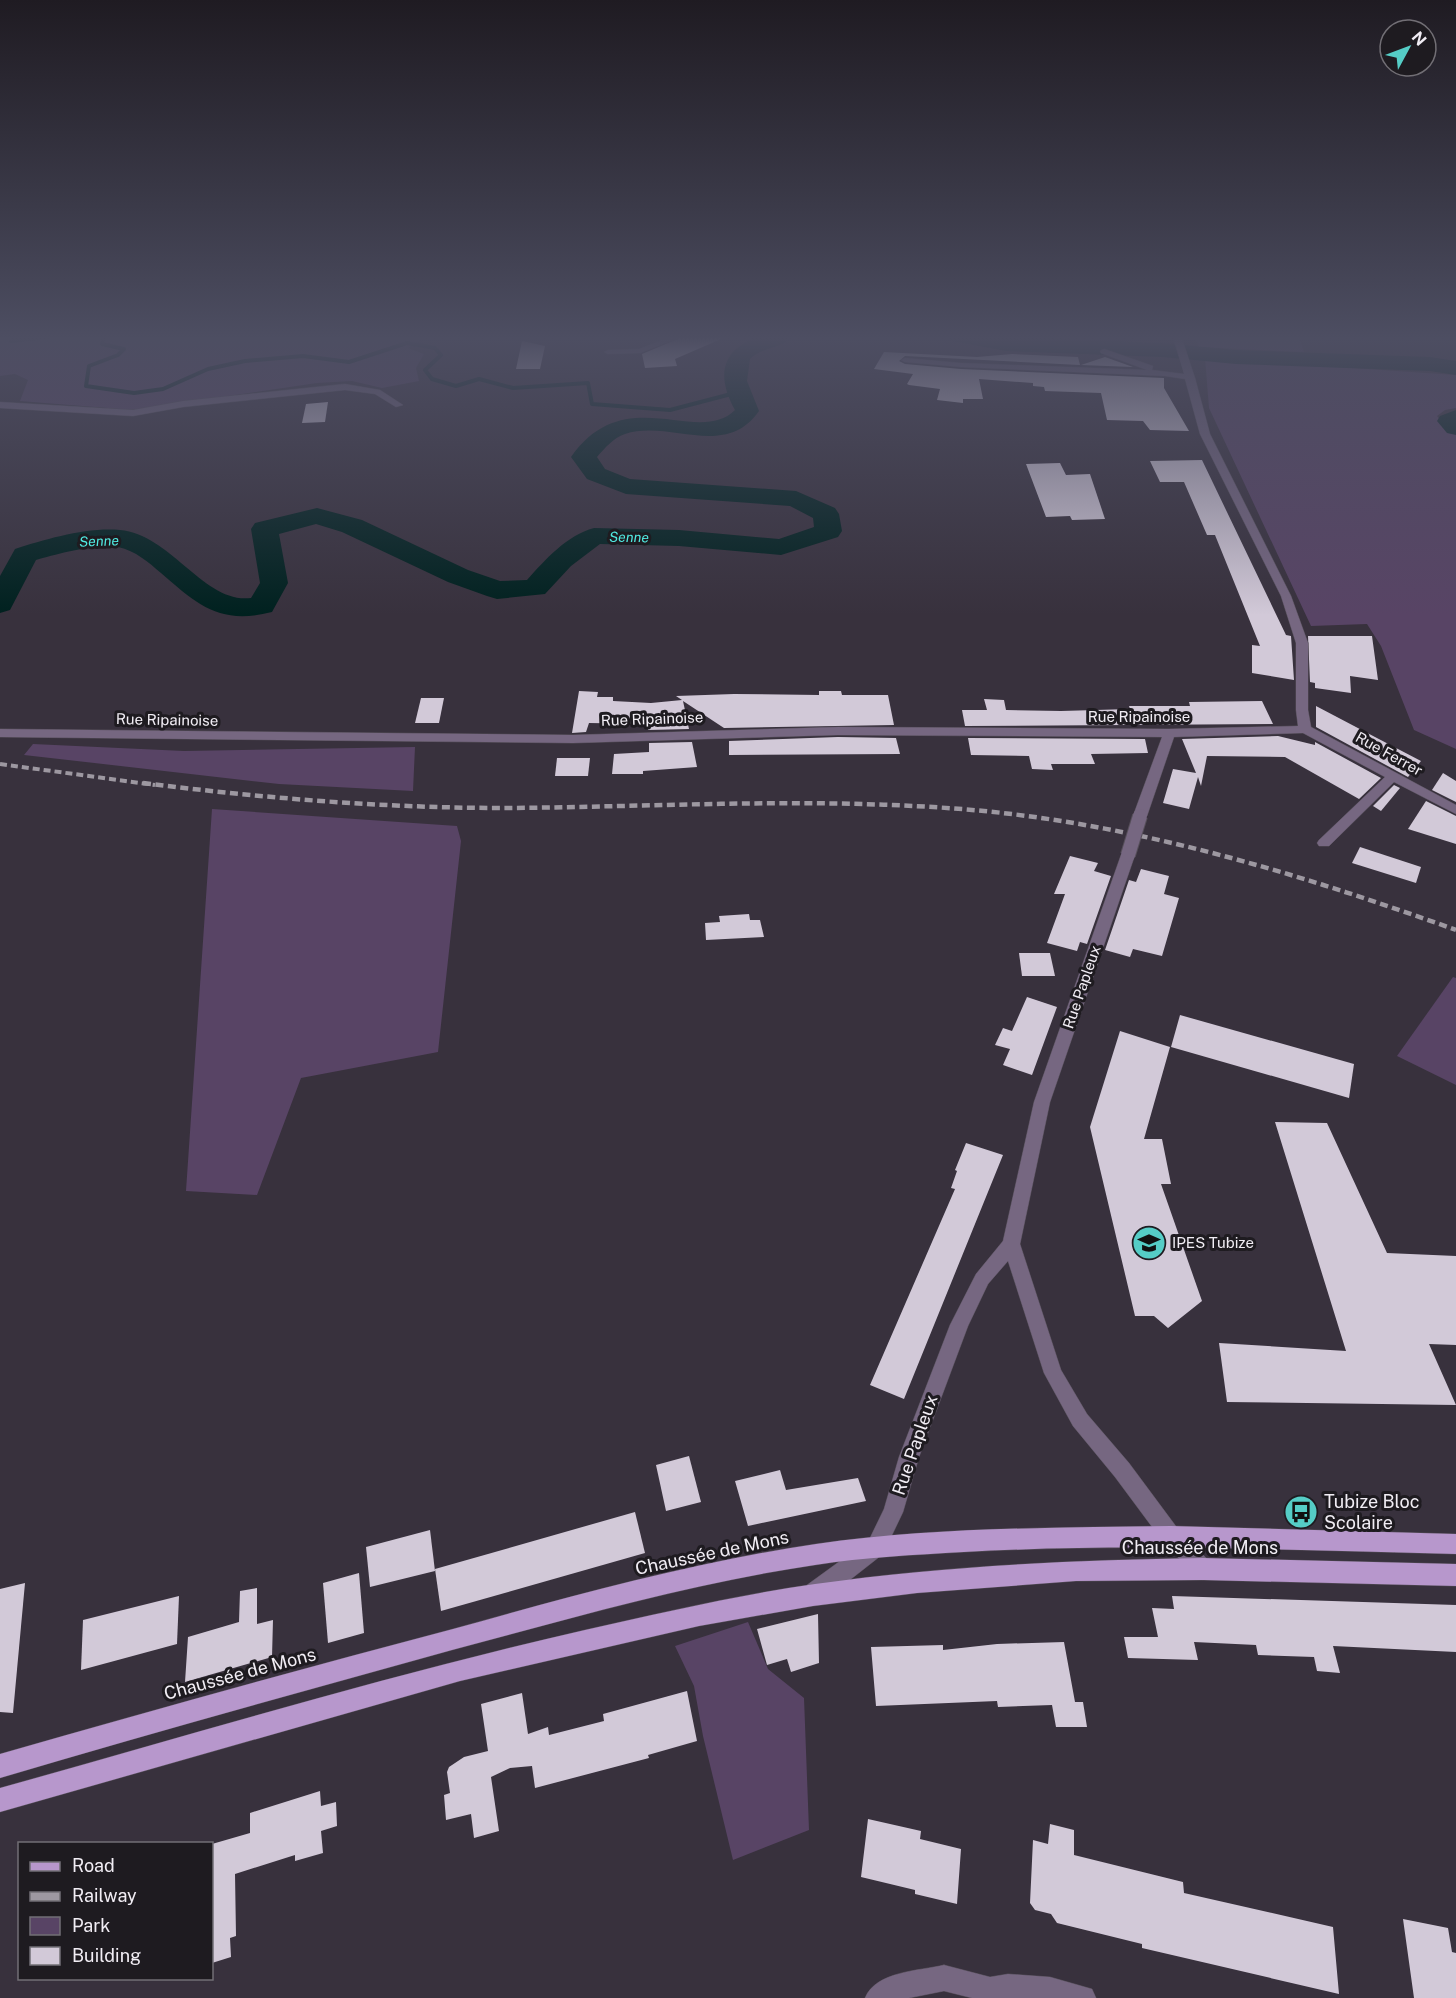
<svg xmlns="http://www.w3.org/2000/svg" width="1456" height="1998" font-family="'Public Sans',sans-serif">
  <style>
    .green { fill: #584465 }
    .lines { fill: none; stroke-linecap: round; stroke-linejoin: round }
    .stream { stroke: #00211f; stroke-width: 4 }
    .river { fill: #00211f; fill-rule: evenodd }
    .building { fill: #d2c9d8 }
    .minor-casing { stroke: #564f5a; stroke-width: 1 }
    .major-casing { stroke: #564f5a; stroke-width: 1 }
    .minor { fill: #766781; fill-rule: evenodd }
    .major { fill: #b797cc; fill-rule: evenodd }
    .rail-far1 { stroke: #9d98a1; stroke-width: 4; stroke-dasharray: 7 4; stroke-linecap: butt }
    .rail { stroke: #9d98a1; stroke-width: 4.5; stroke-dasharray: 8 4.5; stroke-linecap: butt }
    .minor-bridge-casing { stroke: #564f5a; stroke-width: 16; stroke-linecap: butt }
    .minor-bridge { stroke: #766781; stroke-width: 14 }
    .labels { text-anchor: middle; stroke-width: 6; stroke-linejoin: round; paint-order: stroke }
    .far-water-label { font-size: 14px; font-style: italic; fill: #50e9e0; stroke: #1e1b20 }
    .street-label { font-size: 15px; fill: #f1edf4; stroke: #1e1b20 }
    .poi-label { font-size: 15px; fill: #f1edf4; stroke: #1e1b20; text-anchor: start }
    .near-street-label { font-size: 18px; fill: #f1edf4; stroke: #1e1b20 }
    .near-poi-label { font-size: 18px; fill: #f1edf4; stroke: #1e1b20; text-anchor: start }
  </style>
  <rect width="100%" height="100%" fill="#38313d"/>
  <g class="green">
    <polygon points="0,336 426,336 408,348 424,354 416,368 419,381 382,388 352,381 317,383 132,410 20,401 28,380 15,374 0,376"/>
    <polygon points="1194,336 1307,336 1308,338 1300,340 1304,352 1199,347"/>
    <polygon points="1205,358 1456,375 1456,408 1445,410 1437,416 1444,425 1456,432 1456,749 1414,730 1381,646 1367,624 1311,626 1209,408"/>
    <polygon points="33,744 184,751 415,747 413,791 279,784 24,755"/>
    <polygon points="212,809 457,826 461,841 438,1052 301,1078 257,1195 186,1191"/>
    <polygon points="1453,977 1456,978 1456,1085 1397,1056"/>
    <polygon points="748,1622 768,1669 804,1698 809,1830 733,1860 703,1736 694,1686 675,1646"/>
  </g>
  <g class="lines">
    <g class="stream">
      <polyline points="17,336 11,341 55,336"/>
      <polyline points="104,336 102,344 124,349 118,355 89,366 86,386 134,393 163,389 208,369 245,361 303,356 349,362 407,343 435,348 441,355 425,370 432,379 456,386 479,379 513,388 588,383 592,404 670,410 735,393"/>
    </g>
    <g class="river">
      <path d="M 760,336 L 791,336 C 782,349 761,347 750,359 L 747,381 L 759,411 C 725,460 669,419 625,434 C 613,438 605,448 597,457 L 605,469 L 630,479 L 796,491 L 835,508 L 839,514 L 842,531 L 838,537 L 781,555 L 679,546 L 600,544 L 571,566 L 545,594 L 497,599 L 487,596 L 448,582 L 342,532 L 316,524 L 279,534 L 288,583 L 272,612 C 220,625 199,606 161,573 C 148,562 136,551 118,547 C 99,543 55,554 36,560 L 10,610 L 0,613 L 0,576 L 15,549 C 46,539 87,527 120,530 C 172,535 204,604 251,598 L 260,583 L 251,529 L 255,523 L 317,508 L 362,520 L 468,570 L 500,581 L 527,580 C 545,560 567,535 594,528 L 679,530 L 779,539 L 814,527 L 813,518 L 790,506 L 626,494 L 587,479 L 571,457 C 625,380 698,447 735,410 C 716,376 721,349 760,336 Z"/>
      <polygon points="947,336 995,336 1162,343 1236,350 1430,357 1456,361 1456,375 1430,371 1236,364 1162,357 1006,351 958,342 950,341"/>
      <polygon points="1456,410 1456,435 1447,433 1437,421 1440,416"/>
    </g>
  </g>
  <g class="building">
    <polygon points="685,336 728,336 675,359 677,366 645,368 642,354"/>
    <polygon points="522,341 545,346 540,369 516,369"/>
    <polygon points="884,352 977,357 1012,354 1078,357 1080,365 905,356 899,361 905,364 961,369 1164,378 1164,388 1189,431 1150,430 1143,421 1107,420 1101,393 1045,391 1044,387 1033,386 1033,383 979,379 983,399 963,399 963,403 937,400 940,389 909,385 907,384 913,374 874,369"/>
    <polygon points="1105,357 1133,367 1081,365"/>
    <polygon points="328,402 325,422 302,423 306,404"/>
    <polygon points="1202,460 1286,635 1291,636 1294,680 1252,673 1252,645 1260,646 1215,535 1207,535 1184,482 1160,482 1150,461"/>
    <polygon points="1060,463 1066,475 1090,474 1105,519 1072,520 1070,516 1046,517 1026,464"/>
    <polygon points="1308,636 1372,636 1378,680 1350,676 1351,693 1315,688 1315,683 1310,682"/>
    <polygon points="579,691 598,692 597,697 613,697 613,701 651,703 682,700 676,696 734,694 819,695 819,691 841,691 842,695 888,695 894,725 724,728 683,701 689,729 648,730 648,724 589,723 586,732 572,733"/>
    <polygon points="421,698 444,698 439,723 415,723"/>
    <polygon points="984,699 1004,700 1006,710 1061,711 1130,709 1129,706 1190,706 1189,702 1262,701 1273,724 965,726 962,710 987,710"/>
    <polygon points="1316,706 1375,737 1421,761 1408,777 1316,727"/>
    <polygon points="1278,736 1315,745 1315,742 1381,778 1359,799 1285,757 1207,756 1201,786 1198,777 1189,809 1163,803 1173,769 1196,773 1182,739"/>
    <polygon points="838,737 896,738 900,754 729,755 729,741"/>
    <polygon points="968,738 1145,739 1148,753 1091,754 1095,764 1051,764 1053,770 1032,769 1029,756 971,755"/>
    <polygon points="692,742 697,767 643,771 643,774 612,774 614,754 649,752 649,743"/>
    <polygon points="557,758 590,758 588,776 555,776"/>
    <polygon points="1443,773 1456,781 1456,802 1432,790"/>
    <polygon points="1394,785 1400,788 1381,811 1373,806"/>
    <polygon points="1426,801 1456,816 1456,844 1408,829"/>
    <polygon points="1360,847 1421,867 1416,883 1352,863"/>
    <polygon points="1070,856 1098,863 1094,871 1111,876 1087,944 1080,942 1077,951 1047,943 1065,894 1054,894"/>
    <polygon points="1141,869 1169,876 1164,894 1179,898 1162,956 1133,949 1130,957 1105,950 1129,880 1136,882"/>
    <polygon points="749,914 750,920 760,920 764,937 706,940 705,923 720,922 719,916"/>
    <polygon points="1019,953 1050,953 1055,976 1022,976"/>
    <polygon points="1027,997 1057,1007 1032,1075 1003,1065 1010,1049 995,1045 1003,1028 1012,1031"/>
    <polygon points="1180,1015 1354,1064 1349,1098 1171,1047"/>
    <polygon points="1120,1031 1170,1047 1144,1139 1162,1139 1171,1184 1161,1184 1202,1301 1168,1328 1154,1316 1135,1316 1090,1127"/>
    <polygon points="1275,1122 1327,1123 1387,1253 1456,1256 1456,1345 1429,1344 1456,1405 1227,1402 1219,1343 1346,1351"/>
    <polygon points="966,1143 1003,1155 904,1399 870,1385 955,1189 951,1188 957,1171 955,1170"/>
    <polygon points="689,1456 701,1502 666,1511 656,1465"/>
    <polygon points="780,1470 786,1490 858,1478 866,1501 748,1526 735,1481"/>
    <polygon points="635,1512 645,1553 441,1611 435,1569"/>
    <polygon points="430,1530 435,1571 370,1587 366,1547"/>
    <polygon points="359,1573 364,1633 328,1643 323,1583"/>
    <polygon points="25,1583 13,1713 0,1712 0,1589"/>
    <polygon points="257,1588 257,1624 273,1620 272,1657 185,1682 188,1637 239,1622 240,1591"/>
    <polygon points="179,1596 177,1644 81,1670 83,1620"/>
    <polygon points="1172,1596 1456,1605 1456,1652 1333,1646 1340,1673 1317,1671 1314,1657 1258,1655 1256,1645 1194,1642 1198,1660 1128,1658 1124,1637 1158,1637 1152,1608 1174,1609"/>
    <polygon points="818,1614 819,1663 791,1672 787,1659 767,1665 757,1629"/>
    <polygon points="1064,1642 1075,1702 1083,1702 1087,1727 1056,1727 1052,1705 998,1707 997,1701 876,1706 871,1647 943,1645 943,1650 997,1644"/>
    <polygon points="687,1691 697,1741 648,1755 649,1758 535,1788 532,1766 510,1768 491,1777 499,1831 474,1838 471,1814 446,1820 444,1795 450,1793 447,1772 449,1767 464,1757 488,1751 481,1704 522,1693 528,1734 548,1727 549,1735 604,1721 603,1714"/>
    <polygon points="320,1791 321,1806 336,1802 337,1826 321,1831 323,1853 295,1861 295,1855 235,1874 236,1936 230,1938 231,1957 212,1963 212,1844 250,1833 250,1813"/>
    <polygon points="868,1819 921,1831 920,1839 961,1849 957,1904 915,1894 915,1890 861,1877"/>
    <polygon points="1050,1824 1074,1830 1074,1855 1183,1882 1184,1893 1333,1927 1339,1994 1142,1948 1142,1944 1057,1923 1051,1914 1035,1910 1030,1903 1033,1840 1048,1844"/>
    <polygon points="1403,1919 1448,1928 1452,1952 1456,1953 1456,1998 1414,1998"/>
  </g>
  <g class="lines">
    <defs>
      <g id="minor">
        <polygon points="673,336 683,336 640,353 608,354 604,352 608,350 639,349"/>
        <polygon points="1173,336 1181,336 1195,378 1210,434 1291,596 1308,643 1308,710 1311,727 1456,805 1456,814 1394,782 1329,846 1319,846 1317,843 1319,840 1385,777 1303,733 1174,737 1147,816 1140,820 1133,816 1162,737 838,735 573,743 0,737 0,729 573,735 838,727 1169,729 1298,726 1296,710 1296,643 1281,596 1200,434 1185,379 1165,376 961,367 905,362 901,360 905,358 961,363 1147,370 1101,353 1100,351 1104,349 1153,366 1152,370 1184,374"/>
        <polygon points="345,384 380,390 403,405 396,407 375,394 345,390 183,407 133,416 0,408 0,402 133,410 183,401"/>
        <polygon points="1128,851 1135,855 1050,1102 1020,1244 1061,1370 1087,1414 1129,1463 1178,1529 1210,1562 1214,1569 1210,1576 1203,1580 1196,1576 1164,1543 1115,1477 1073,1426 1044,1373 1008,1261 988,1284 968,1326 919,1457 903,1512 883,1554 823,1601 815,1604 807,1601 804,1593 807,1585 869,1540 884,1509 899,1457 950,1325 976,1274 1003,1241 1034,1102 1121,855"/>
        <path d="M 944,1965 L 990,1977 L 1008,1974 L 1050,1977 L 1092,1989 L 1096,1998 L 972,1998 L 944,1991 L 909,1998 L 865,1998 C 876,1971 919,1971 944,1965 Z"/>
      </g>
      <g id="major">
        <path d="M 1171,1526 L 1456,1534 L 1456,1554 C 1292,1550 1128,1543 964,1552 C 914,1555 865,1557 815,1565 C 693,1583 572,1618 452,1650 C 301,1692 150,1733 0,1778 L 0,1754 C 150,1711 301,1669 453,1629 C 572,1596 693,1562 816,1544 C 933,1527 1053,1528 1171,1526 Z"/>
        <path d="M 1203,1558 L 1456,1564 L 1456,1586 L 1203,1580 L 1076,1581 L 917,1593 L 813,1606 L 699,1626 L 460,1681 L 0,1812 L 0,1788 C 194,1734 388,1675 585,1630 C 661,1613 737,1595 815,1584 C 944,1566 1073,1560 1203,1558 Z"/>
      </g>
    </defs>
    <use href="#minor" class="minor-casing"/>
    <use href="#major" class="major-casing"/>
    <use href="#minor" class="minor"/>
    <use href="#major" class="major"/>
    <polyline class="rail-far1" points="0,764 155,785"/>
    <path class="rail" d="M 143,783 C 263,798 382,808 503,808 C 663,807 824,796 984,811 C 1146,827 1303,875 1456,930"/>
    <defs>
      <polyline id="minor-bridge" points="1128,855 1140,816"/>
    </defs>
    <use href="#minor-bridge" class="minor-bridge-casing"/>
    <use href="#minor-bridge" class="minor-bridge"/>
  </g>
  <linearGradient id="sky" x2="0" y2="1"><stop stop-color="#1f1b22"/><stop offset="0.55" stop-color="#4d4e62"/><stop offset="1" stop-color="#4d4e62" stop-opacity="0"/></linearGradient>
  <rect width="1456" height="615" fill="url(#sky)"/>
  <defs>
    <symbol id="school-disc" viewBox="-11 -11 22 22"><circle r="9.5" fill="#55cdc6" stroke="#1e1b20"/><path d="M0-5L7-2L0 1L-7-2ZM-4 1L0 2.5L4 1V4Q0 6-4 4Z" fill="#111"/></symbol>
    <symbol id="bus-disc" viewBox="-11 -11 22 22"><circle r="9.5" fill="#55cdc6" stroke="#1e1b20"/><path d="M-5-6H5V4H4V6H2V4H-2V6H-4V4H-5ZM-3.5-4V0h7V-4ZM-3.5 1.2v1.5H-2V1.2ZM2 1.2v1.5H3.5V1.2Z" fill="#111"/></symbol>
  </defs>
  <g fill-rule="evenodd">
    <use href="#school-disc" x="1130" y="1224" width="38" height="38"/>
    <use href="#bus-disc" x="1282" y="1493" width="38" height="38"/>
  </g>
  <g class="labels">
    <g class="far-water-label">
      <text transform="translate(629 537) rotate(1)" y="5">Senne</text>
      <text transform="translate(99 541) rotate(-2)" y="5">Senne</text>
    </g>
    <g class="street-label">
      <text x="1139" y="722">Rue Ripainoise</text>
      <text transform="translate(652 719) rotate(-2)" y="5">Rue Ripainoise</text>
      <text transform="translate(167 720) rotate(1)" y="5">Rue Ripainoise</text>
      <text transform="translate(1389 754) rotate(29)" y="5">Rue Ferrer</text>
      <text transform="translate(1082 987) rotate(-71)" y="5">Rue Papleux</text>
    </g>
    <g class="poi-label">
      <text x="1172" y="1248">IPES Tubize</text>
    </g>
    <g class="near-street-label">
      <text transform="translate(915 1445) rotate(-71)" y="6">Rue Papleux</text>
      <text x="1200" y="1554">Chaussée de Mons</text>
      <text transform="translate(712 1553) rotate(-12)" y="6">Chaussée de Mons</text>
      <text transform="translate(240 1674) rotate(-15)" y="6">Chaussée de Mons</text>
    </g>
    <g class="near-poi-label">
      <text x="1324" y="1508">Tubize Bloc<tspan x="1324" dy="21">Scolaire</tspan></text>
    </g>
  </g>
  <rect x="18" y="1842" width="195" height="138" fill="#1e1b20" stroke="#726f75" stroke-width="1.5"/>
  <rect x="30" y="1862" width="30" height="9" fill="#b797cc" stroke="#726f75" stroke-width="1.5"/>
  <text x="72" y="1872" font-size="18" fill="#f1edf4">Road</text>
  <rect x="30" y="1892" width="30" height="9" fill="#9d98a1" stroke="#726f75" stroke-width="1.5"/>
  <text x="72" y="1902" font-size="18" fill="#f1edf4">Railway</text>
  <rect x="30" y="1917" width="30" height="18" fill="#584465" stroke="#726f75" stroke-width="1.5"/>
  <text x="72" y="1932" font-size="18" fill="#f1edf4">Park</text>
  <rect x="30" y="1947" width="30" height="18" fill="#d2c9d8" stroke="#726f75" stroke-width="1.5"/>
  <text x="72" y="1962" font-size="18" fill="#f1edf4">Building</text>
  <g transform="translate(1408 48) rotate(49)"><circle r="28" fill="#1e1b20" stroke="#726f75" stroke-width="1.5"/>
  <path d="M0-4.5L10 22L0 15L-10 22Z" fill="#55cdc6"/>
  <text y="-9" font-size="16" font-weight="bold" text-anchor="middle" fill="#f1edf4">N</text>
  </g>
</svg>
